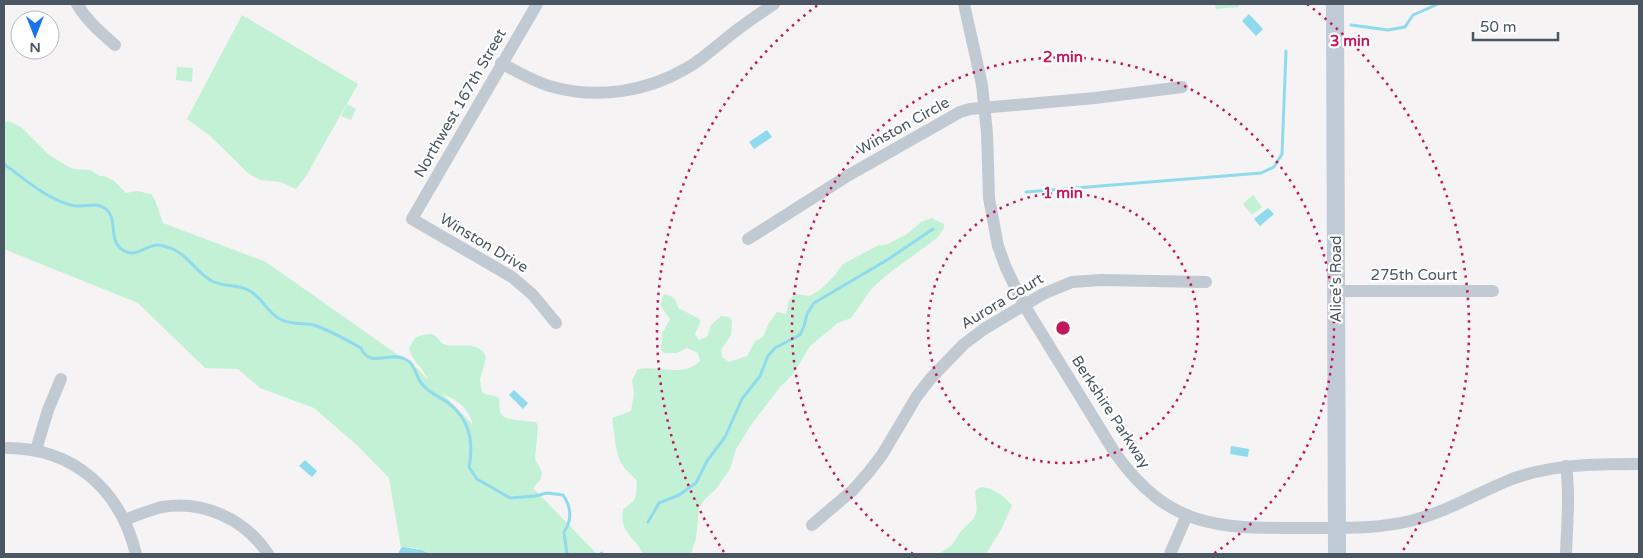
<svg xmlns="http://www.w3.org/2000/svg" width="1643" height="558" font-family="'Varela Round',sans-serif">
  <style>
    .green { fill: #c3f1d5; fill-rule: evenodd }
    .water { fill: #90daee }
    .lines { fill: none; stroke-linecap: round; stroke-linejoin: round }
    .stream { stroke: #90daee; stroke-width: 3 }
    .minor { stroke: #c1cad2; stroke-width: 12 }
    .secondary { stroke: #c1cbd6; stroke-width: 18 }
    .ring { fill: none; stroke: #c2185b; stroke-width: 2.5; stroke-dasharray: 2.5 5 }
    .labels { text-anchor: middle; stroke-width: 4.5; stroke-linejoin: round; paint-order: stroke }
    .street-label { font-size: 15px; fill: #4a5661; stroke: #fff }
    .centre { fill: #c2185b; stroke: #fff; stroke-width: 2.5 }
    .ring-label { font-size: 15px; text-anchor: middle; font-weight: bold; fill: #c2185b; stroke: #fff; stroke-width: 4.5; stroke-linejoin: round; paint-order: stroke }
  </style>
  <rect width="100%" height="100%" fill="#f5f3f3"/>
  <g class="green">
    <polygon points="1215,4 1238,4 1239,7 1216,9"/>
    <polygon points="242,15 358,84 306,176 296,189 281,182 260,180 248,173 210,136 187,119"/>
    <polygon points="177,67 193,68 192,82 176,80"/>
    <polygon points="347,104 356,109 351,120 341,116"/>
    <path d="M 9,121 L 22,128 L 49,155 L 67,166 L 74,169 L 90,170 L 100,176 L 104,176 L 114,181 L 126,193 L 137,191 L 151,194 L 155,200 L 163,223 L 266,262 L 418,369 L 428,380 C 424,368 412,362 409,348 L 415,338 C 420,336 425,334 431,334 C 438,334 439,344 446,345 C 459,348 479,340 486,357 L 480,380 L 482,392 C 487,396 492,394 499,398 C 500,403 499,410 501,414 C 505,421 529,421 536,422 L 538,426 L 535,459 L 542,472 L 541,479 L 533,488 L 597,554 L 431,554 C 422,550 411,545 401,548 L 389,478 L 358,446 L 314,408 L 260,388 L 238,369 L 205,368 L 138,303 L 4,249 L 4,123 ZM 442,393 C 459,402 467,406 473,425 Z"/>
    <polygon points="1253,195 1262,207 1252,215 1243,204"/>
    <path d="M 932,218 L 944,224 L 944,228 L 937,238 L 888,274 L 872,288 L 851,318 L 838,323 L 810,346 L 794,373 L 781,386 L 751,425 L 736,449 L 730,469 L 716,489 L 704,500 L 699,508 L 696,539 L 691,554 L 643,554 C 634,535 619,533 623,509 C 637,500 636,498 637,481 C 632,475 626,471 623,466 C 614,453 615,433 612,418 L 631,411 L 634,393 L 632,380 L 638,369 C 659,365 683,378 700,361 L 698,353 L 687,348 L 677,353 L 664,353 L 661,350 L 662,334 L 670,319 L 660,305 L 664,294 C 674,297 676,298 678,308 L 700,319 L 700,323 L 695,334 L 699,340 L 707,337 L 711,325 L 721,316 L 729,317 L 732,320 L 731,335 L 721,350 L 722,357 L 729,362 L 747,356 L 755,341 L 763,337 L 769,323 L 777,312 L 786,314 L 789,300 L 795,294 L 810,296 L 821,289 L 834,276 L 843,264 L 877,246 L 888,244 L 907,234 L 921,222 Z"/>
    <path d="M 981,487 C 994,488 1003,496 1012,505 L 1002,528 L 986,554 L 939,554 L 952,545 L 961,531 L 974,518 L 977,510 L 975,491 Z"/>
  </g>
  <g class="water">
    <polygon points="1249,14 1263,29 1256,36 1242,21"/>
    <polygon points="767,130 772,137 754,149 749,142"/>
    <polygon points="1268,208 1274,214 1260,226 1254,219"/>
    <polygon points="514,390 528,403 523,409 509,395"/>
    <polygon points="1231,446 1249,449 1248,457 1230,454"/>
    <polygon points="305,460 317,471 312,477 299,466"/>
    <polygon points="404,547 421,550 431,554 398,554 401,548"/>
  </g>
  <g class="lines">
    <g class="stream">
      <polyline points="1351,25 1388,30 1405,27 1413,15 1438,4"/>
      <path d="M 4,164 C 23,178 47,199 71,205 C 83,209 97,200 107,210 C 118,221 108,241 123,250 C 136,259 145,245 158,245 C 163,245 169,248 173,249 C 189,256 198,275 214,282 C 225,287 239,284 250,291 C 262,298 268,313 280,319 C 292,326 306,322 317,326 C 332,332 347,340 361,348 C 370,369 389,351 405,359 C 416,364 415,376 422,384 C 430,394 437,395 447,402 C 469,418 474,442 469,467 L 477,479 L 510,498 L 535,496 L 547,493 L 563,495 C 572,508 572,520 564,532 L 567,554"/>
      <polyline points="1026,192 1261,173 1274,167 1282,154 1286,51"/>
      <polyline points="648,522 659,503 679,495 696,483 707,461 725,437 742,399 760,376 768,356 775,348 800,335 804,326 807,314 814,303 887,260 933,229"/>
      <polyline points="600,554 602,553"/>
    </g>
    <g class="minor">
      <path d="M 77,4 C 87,21 100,32 115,45"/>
      <polyline points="537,4 412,219 512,277 533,295 556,323"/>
      <path d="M 964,4 L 982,85 L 987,133 L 989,198 L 998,246 L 1006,268 L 1024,305 L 1115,453 C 1171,531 1221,528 1308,528 C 1342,528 1377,529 1410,521 C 1447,512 1477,493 1512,479 C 1553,464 1596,464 1639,464"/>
      <path d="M 501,63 C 518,72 534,82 553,87 C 597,99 646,92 685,69 C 699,62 710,51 722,42 C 738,28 756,16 774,4"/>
      <polyline points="748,239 849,175 960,112 970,109 1095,98 1182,87"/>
      <polyline points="1336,291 1493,291"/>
      <path d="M 4,448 C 73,447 120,489 136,554"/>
      <polyline points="36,450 48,410 61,379"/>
      <path d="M 125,520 C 137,515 149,510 162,507 C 203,500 245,519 268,554"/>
      <polyline points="812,525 853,490 868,473 882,455 917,396 931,378 964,344 984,329 1043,294 1072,282 1101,280 1206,282"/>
      <polyline points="1170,554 1187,515"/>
      <path d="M 1566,554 C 1567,524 1570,496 1566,466"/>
    </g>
    <polyline class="secondary" points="1335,4 1337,554"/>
  </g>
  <g class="ring">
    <circle cx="1063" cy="328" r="135"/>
    <path d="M913 554A271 271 0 1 1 1213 554"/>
    <path d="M724 552A406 406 0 0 1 819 4M1307 4A406 406 0 0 1 1402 552"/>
  </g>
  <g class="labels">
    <g class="street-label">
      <text transform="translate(460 103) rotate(-60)" y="5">Northwest 167th Street</text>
      <text transform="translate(903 126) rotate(-29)" y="5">Winston Circle</text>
      <text transform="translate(484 243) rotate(31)" y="5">Winston Drive</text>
      <text x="1414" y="280">275th Court</text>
      <text transform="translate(1336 279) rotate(-90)" y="5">Alice's Road</text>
      <text transform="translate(1002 301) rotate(-31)" y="5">Aurora Court</text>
      <text transform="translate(1111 412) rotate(57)" y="5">Berkshire Parkway</text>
    </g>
  </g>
  <circle cx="1063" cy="328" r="8" class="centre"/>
  <g class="ring-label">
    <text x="1350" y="46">3 min</text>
    <text x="1063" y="62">2 min</text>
    <text x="1063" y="198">1 min</text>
  </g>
  <rect width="1643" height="558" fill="none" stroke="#4a5661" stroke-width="10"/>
  <g transform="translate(35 35) rotate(180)"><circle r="24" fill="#ffffff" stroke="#b7bbc0"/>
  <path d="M0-4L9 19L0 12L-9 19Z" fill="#1a73e8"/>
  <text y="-8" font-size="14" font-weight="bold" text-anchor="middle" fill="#4a5661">N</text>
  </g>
  <path d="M1473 32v8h85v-8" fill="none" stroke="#4a5661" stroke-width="2.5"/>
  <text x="1480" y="32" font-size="15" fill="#4a5661" stroke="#ffffff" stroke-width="4" paint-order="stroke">50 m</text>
</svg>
